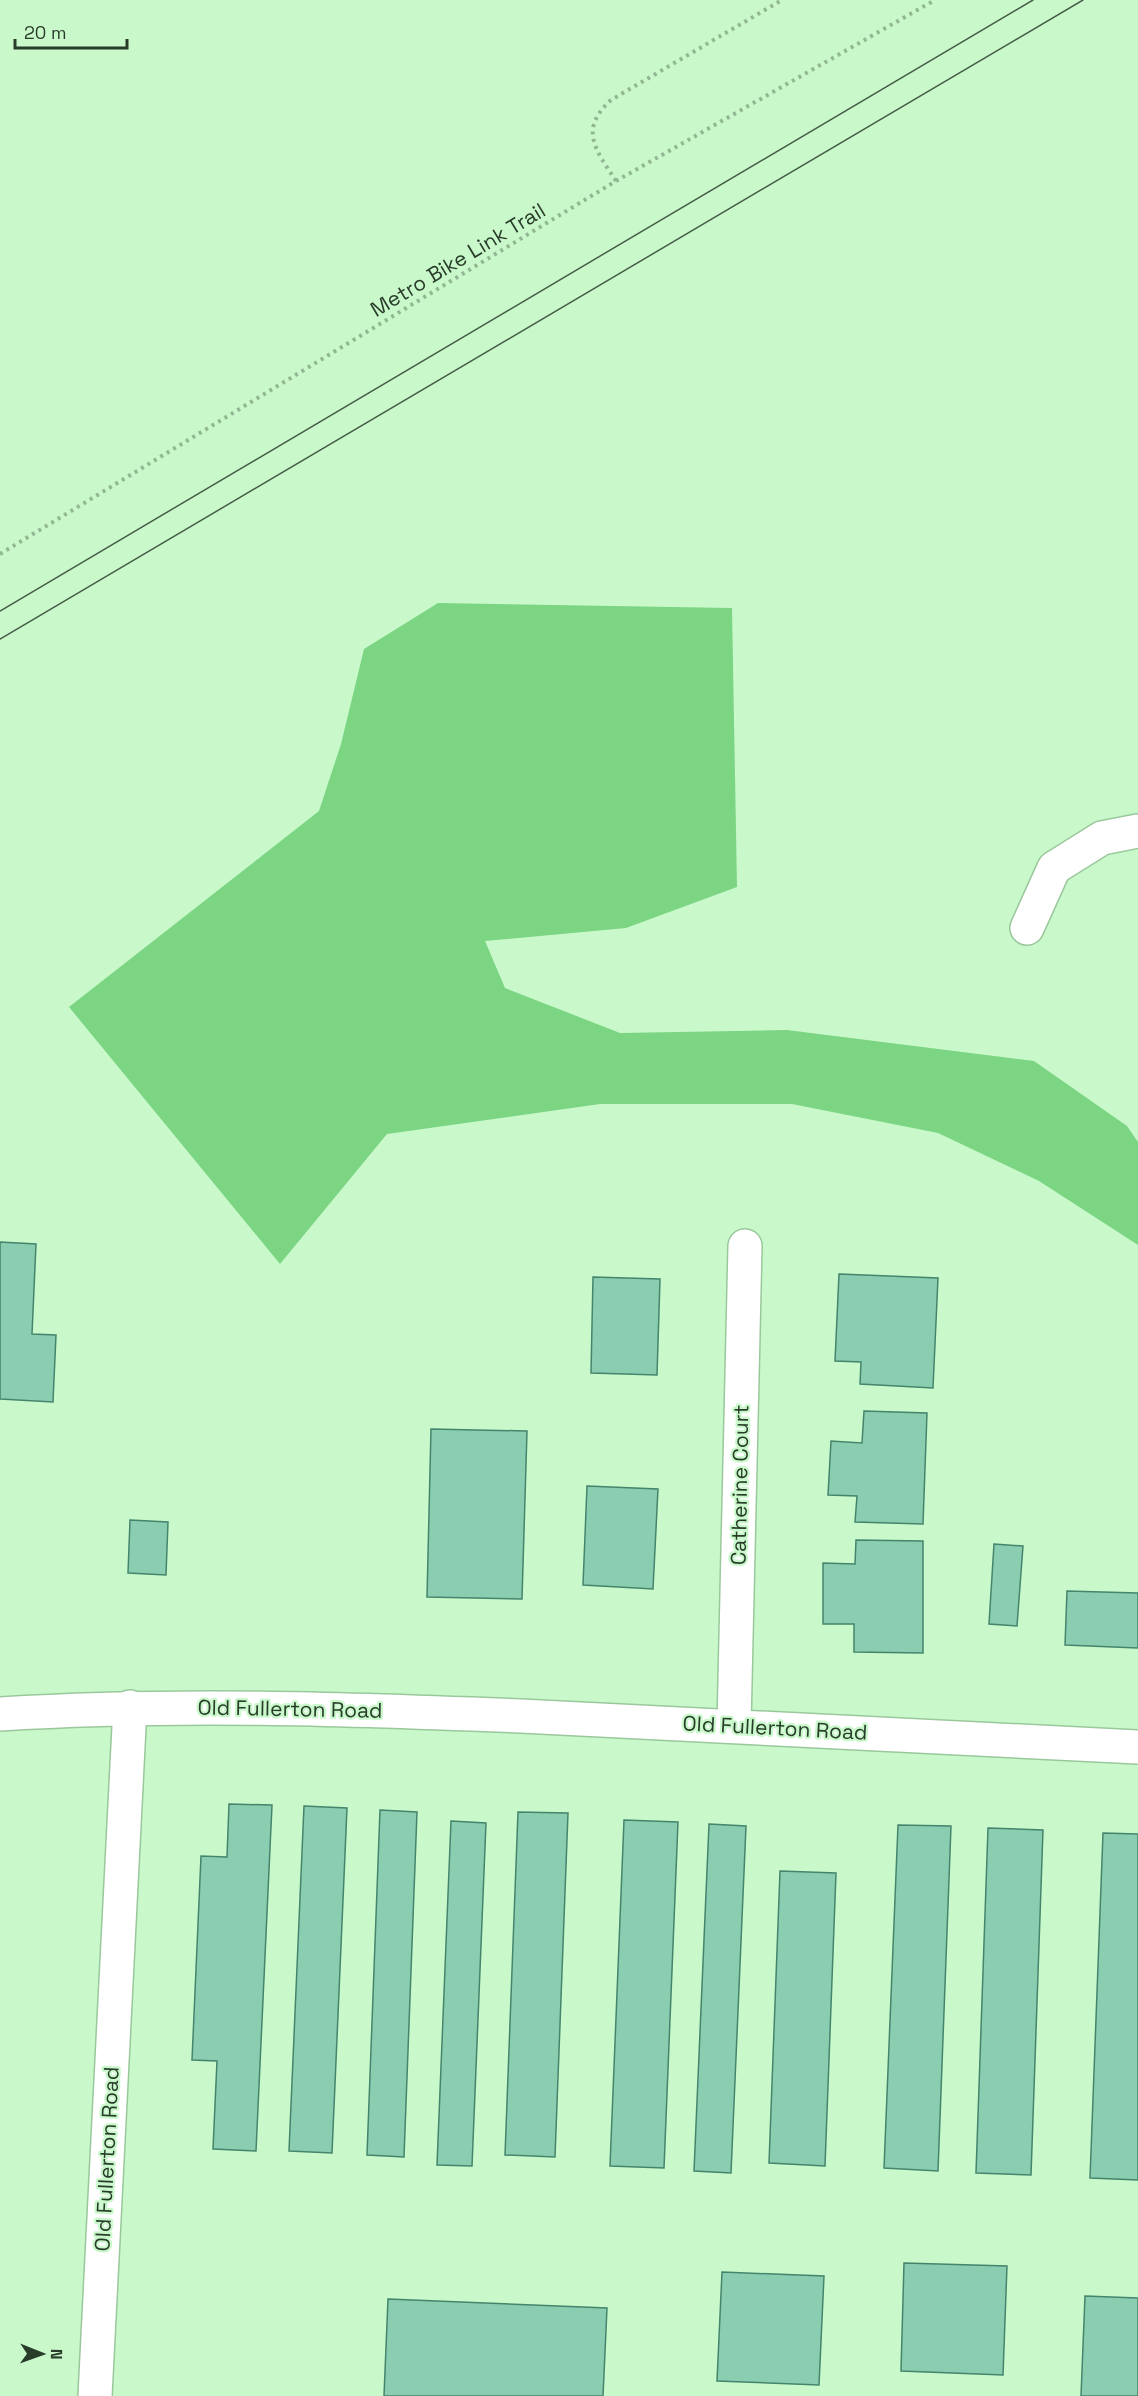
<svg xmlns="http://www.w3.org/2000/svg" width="1138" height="2396" font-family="'Space Grotesk',sans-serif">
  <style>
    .water { fill: #7bd583 }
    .building { fill: #8bcdb1; stroke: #44856c; stroke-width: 1.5 }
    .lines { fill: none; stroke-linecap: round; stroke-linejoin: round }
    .street-casing { stroke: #9ac89c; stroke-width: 36 }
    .path { stroke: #92b893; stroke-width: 4; stroke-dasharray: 3 4.5; stroke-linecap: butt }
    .street { stroke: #fff; stroke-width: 33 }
    .tram { stroke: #465e47; stroke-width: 1.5 }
    .labels { text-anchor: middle; stroke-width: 4.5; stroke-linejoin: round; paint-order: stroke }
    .street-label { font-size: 21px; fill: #293c2a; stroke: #c9f9cb }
  </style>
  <rect width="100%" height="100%" fill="#c9f9cb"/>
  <polygon class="water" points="438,603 732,608 737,887 626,928 485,941 505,988 620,1033 787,1030 1034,1061 1127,1126 1138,1142 1138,1245 1039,1181 938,1133 792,1104 600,1104 387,1134 280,1264 69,1007 319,811 341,744 364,649"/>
  <g class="building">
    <polygon points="0,1242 36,1244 32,1334 56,1335 53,1402 0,1399"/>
    <polygon points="839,1274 938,1278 933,1388 860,1384 861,1362 835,1361"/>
    <polygon points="593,1277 660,1279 657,1375 591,1373"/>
    <polygon points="864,1411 927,1413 923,1524 855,1522 857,1496 828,1495 831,1441 862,1443"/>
    <polygon points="431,1429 527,1431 522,1599 427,1597"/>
    <polygon points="587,1486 658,1489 653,1589 583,1585"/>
    <polygon points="130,1520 168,1522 166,1575 128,1573"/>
    <polygon points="856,1540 923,1541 923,1653 854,1652 854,1624 823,1624 823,1563 855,1564"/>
    <polygon points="994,1544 1023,1546 1017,1626 989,1624"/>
    <polygon points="1067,1591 1138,1593 1138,1648 1065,1645"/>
    <polygon points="229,1804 272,1805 256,2151 213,2149 217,2061 192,2060 201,1856 227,1857"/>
    <polygon points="304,1806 347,1808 332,2153 289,2151"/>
    <polygon points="380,1810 417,1812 404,2157 367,2155"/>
    <polygon points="518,1812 568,1813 555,2157 505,2155"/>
    <polygon points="624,1820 678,1822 664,2168 610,2166"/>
    <polygon points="451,1821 486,1823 472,2166 437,2165"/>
    <polygon points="709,1824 746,1826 731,2173 694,2171"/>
    <polygon points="898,1825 951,1826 938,2171 884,2168"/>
    <polygon points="988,1828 1043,1830 1031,2175 976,2173"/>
    <polygon points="1103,1833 1138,1834 1138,2180 1090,2178"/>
    <polygon points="780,1871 836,1873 825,2166 769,2163"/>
    <polygon points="904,2263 1007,2266 1003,2375 901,2371"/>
    <polygon points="722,2272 824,2276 819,2385 717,2381"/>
    <polygon points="1085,2296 1138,2298 1138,2396 1081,2396"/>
    <polygon points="388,2299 607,2308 603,2396 384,2396"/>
  </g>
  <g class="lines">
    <defs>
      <g id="street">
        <polyline points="1027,928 1054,868 1102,838 1138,831"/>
        <path d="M 0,1714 C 174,1703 347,1709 521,1716 C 726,1725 932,1736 1138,1747"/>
        <polyline points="734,1725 745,1246"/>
        <polyline points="95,2396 130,1707"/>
      </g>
    </defs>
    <use href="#street" class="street-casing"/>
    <g class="path">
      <path d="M 616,181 C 596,150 578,130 611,100 L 782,0"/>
      <polyline points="0,554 616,181 935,0"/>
    </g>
    <use href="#street" class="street"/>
    <g class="tram">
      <polyline points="0,611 1033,0"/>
      <polyline points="0,639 1083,0"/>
    </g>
  </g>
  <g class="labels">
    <g class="street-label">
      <text transform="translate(458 260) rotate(-31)" y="7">Metro Bike Link Trail</text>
      <text transform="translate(740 1485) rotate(-89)" y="7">Catherine Court</text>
      <text transform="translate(290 1709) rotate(1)" y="7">Old Fullerton Road</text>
      <text transform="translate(775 1728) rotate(3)" y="7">Old Fullerton Road</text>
      <text transform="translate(107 2159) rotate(-87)" y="7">Old Fullerton Road</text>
    </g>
  </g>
  <g transform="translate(42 2354) rotate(91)" stroke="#c9f9cb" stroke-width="4.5" paint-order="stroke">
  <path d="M0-4.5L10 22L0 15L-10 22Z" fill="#293c2a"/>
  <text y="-9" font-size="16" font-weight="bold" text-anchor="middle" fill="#293c2a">N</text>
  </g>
  <path d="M15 39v9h112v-9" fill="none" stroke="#293c2a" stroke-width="3"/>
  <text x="24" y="39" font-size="18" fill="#293c2a" stroke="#c9f9cb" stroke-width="4.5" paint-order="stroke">20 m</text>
</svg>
